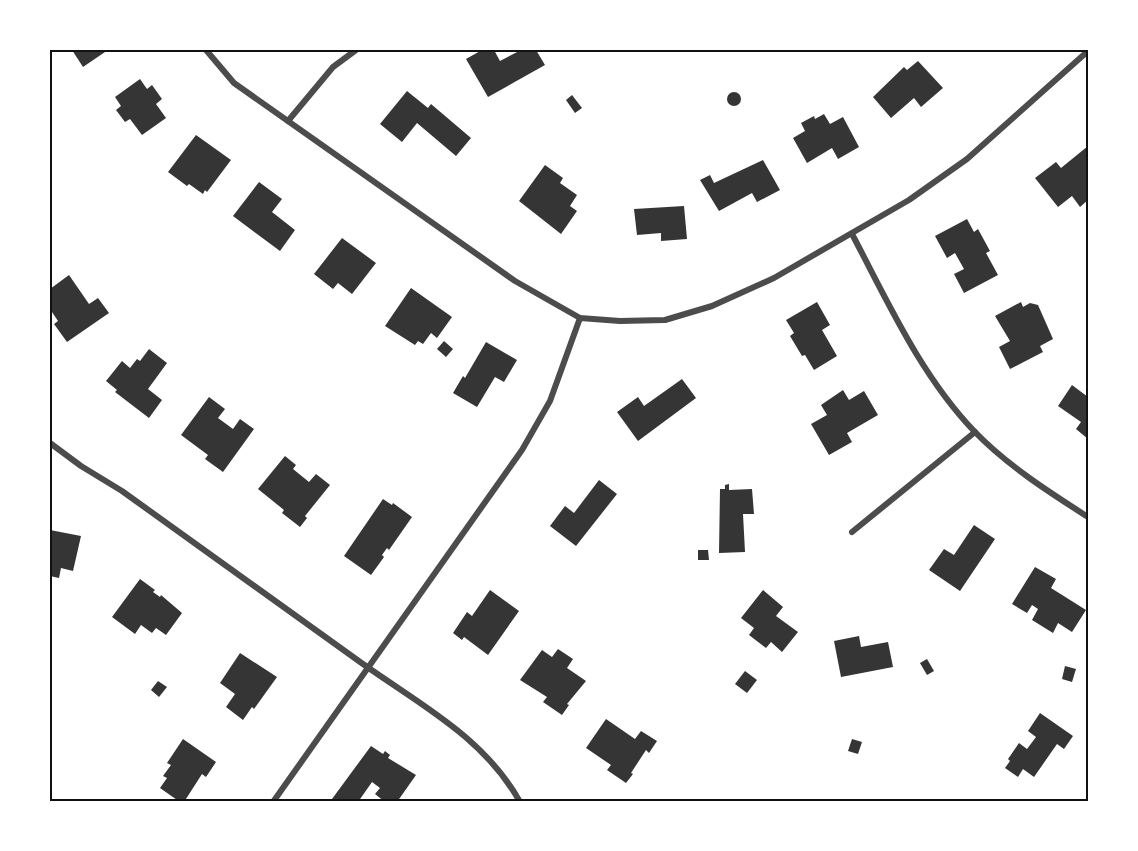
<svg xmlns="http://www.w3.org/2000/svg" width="1138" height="851" font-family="'PT Serif',serif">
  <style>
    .building { fill: #353535 }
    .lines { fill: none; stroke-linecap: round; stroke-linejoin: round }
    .minor { stroke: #4c4c4c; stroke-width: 6 }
    .neatline { fill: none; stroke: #111; stroke-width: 2 }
  </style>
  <rect width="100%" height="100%" fill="#fff"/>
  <g class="building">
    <polygon points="72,50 103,50 105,52 83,67"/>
    <polygon points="482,50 494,50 500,61 521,50 536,50 545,65 488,97 466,59"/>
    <polygon points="918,61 943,88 921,107 914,98 891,118 873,97 904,67 907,70"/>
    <polygon points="140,79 147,89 152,85 162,99 156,104 166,118 142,135 130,119 125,122 116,110 121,106 115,97"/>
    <polygon points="407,91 428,108 431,104 471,138 456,156 417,123 402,142 380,124"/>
    <circle cx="734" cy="99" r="7"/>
    <polygon points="572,95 582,108 575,113 566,100"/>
    <polygon points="824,114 830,124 843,117 859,147 838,159 832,148 807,163 793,138 805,131 801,123 814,116 815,119"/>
    <polygon points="196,135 231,160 207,192 205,190 203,194 189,184 187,186 168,172"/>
    <polygon points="1088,146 1088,200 1080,207 1072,196 1058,207 1035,178 1056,162 1061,168"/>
    <polygon points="763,160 780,190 757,202 752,193 719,211 700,180 710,175 714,183"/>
    <polygon points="545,165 563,178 560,183 577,195 570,206 577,211 561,234 519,201"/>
    <polygon points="259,182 282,199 272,212 295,230 280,251 233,216"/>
    <polygon points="684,206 687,239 661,241 661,233 637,235 634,209"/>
    <polygon points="967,219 974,232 978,229 990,251 986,253 998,275 964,293 954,274 964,269 955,253 947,258 935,236"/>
    <polygon points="342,238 376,263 352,294 338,283 333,289 314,274"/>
    <polygon points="69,275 89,304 98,298 109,313 67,342 54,324 58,321 50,309 50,289"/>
    <polygon points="411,288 452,317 437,338 431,333 423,344 418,341 415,345 385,326"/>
    <polygon points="817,302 830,325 822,330 837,356 814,370 805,355 802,356 790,336 794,333 786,320"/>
    <polygon points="1021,302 1023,307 1030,303 1038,305 1053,339 1040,346 1043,352 1010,369 999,347 1010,341 995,316"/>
    <polygon points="444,341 453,349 446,357 437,349"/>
    <polygon points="486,342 517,360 504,382 495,377 477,407 453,393 463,376 465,378"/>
    <polygon points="149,349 167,363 148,389 162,400 149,418 115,392 117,390 106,381 122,361 130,368 137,359 140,361"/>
    <polygon points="682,379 696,398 638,441 617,412 638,397 644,406"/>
    <polygon points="1072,385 1088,397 1088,439 1076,429 1081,422 1058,406"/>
    <polygon points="843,390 849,400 864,391 878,415 847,433 852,442 829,455 811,424 827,415 821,405"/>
    <polygon points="209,397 225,409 218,418 233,429 240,419 254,429 223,472 205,459 208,455 181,435"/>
    <polygon points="285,456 296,465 293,469 309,482 316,474 330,485 305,516 307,518 300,527 282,513 284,510 258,489"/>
    <polygon points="599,480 617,494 576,546 550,526 565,506 574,513"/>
    <polygon points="729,484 729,490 752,489 754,514 743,514 745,552 719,553 720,489 725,489 725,485"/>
    <polygon points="383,499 392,505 393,503 412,517 389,550 387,548 382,555 384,557 371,575 344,556"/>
    <polygon points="974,525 995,539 960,591 929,570 944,549 954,555"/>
    <polygon points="50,530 81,536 73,571 61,568 59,578 50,576"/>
    <polygon points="698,550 708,550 709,560 698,560"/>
    <polygon points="1035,567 1056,579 1051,588 1086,610 1072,632 1058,623 1053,633 1032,620 1038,609 1032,605 1027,613 1012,604"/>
    <polygon points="140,579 155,590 153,592 160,597 161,595 182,613 166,635 156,628 152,633 141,625 135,634 112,617"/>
    <polygon points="490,590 519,611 488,655 464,637 462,640 453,633 467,612 472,616"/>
    <polygon points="763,590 783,607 776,616 798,632 782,652 771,642 766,648 749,635 754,628 741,618"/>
    <polygon points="859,636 861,647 888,642 893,667 841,677 834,641"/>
    <polygon points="558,649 573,659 567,668 586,681 567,704 569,705 562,715 543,702 547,697 520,680 542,650 552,657"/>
    <polygon points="240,653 277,677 254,709 252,707 243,720 226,707 235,694 220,683"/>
    <polygon points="927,659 934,671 927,675 920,663"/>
    <polygon points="1065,666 1076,669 1072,682 1062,679"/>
    <polygon points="745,671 757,680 747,693 735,684"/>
    <polygon points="158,681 167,687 159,697 151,690"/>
    <polygon points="1040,713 1073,736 1064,749 1057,744 1034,777 1023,769 1018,777 1005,768 1010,761 1008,759 1019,743 1027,749 1036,737 1028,731"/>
    <polygon points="606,719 635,739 641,731 657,741 649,753 646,750 631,773 633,774 626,783 607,770 611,765 586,748"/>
    <polygon points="183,739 216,762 206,777 202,774 184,802 180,802 160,788 167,778 163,776 171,765 167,763"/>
    <polygon points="852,739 862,742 858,754 848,751"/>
    <polygon points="371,746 383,754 385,751 390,755 388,758 416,775 397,802 385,802 375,794 380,788 372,782 358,802 336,802 332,799"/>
  </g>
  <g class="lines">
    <g class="minor">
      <polyline points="206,50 234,83 515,281 580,318 620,321 665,320 712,306 774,278 909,200 967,159 1088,51"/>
      <polyline points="288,121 333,67 356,50"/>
      <path d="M 852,234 C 888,302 921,376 975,432 C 1008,466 1049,492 1088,517"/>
      <path d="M 50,443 L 81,466 L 122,491 C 200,547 278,603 356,659 C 415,702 483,735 520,802"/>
      <polyline points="852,532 975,432"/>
      <polyline points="273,802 522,450 550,401 580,318"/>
    </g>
  </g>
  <rect width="1138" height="851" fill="none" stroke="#ffffff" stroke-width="102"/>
  <rect x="51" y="51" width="1036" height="749" class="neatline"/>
</svg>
